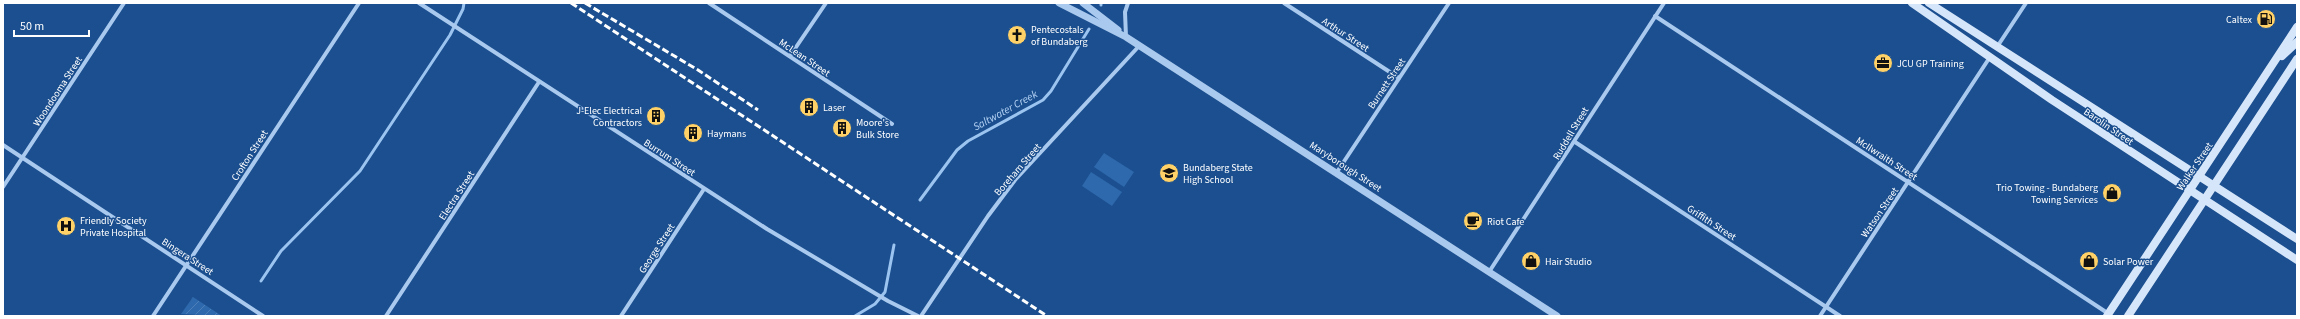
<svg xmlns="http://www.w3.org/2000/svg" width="2300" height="319" font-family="'Source Sans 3',sans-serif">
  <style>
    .garden { fill: url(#garden-furrows) }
    .pitch { fill: #2e69ad }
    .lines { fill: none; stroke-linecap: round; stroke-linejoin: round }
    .stream { stroke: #9cc4f0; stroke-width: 3 }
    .minor { stroke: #a9c9ee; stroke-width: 4 }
    .tertiary { stroke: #a9c9ee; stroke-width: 7 }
    .secondary { stroke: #d6e6fa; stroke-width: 8 }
    .rail { stroke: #fff; stroke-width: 3; stroke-dasharray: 7 3; stroke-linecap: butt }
    .labels { text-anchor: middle; stroke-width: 3; stroke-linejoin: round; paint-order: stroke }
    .poi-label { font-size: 10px; fill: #fff; stroke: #1b4f8f; text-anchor: start }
    .street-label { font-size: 10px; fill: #fff; stroke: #1b4f8f }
    .water-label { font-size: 11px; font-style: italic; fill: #b5d3f5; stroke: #1b4f8f }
  </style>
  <defs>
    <pattern id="garden-furrows" width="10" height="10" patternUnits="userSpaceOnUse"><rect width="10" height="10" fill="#2e69ad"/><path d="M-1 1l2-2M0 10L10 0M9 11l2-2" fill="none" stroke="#4d80b9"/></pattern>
  </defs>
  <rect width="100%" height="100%" fill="#1b4f8f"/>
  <polygon class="garden" points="193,297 222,316 181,314"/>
  <g class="pitch">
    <polygon points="1104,153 1134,172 1124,187 1094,167"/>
    <polygon points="1091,172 1122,192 1112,206 1082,186"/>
  </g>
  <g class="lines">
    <g class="stream">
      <polyline points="1101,5 1101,3"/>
      <polyline points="920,200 957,150 968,141 1043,100 1051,91 1089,29"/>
      <polyline points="261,281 281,251 360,171 450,35 463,9 464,3"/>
      <polyline points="855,316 875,304 885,292 894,245"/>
    </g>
    <g class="minor">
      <polyline points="419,3 767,229 888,301 918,316"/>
      <polyline points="709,3 892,124"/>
      <polyline points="1284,3 1399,78"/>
      <polyline points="1655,16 2109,314"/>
      <polyline points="1126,37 1125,12 1128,3"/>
      <polyline points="1997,47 2026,3"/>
      <polyline points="790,56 826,3"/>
      <polyline points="1575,142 1840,316"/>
      <polyline points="3,145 263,316"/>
      <polyline points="1337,172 1449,3"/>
      <polyline points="3,187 124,3"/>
      <polyline points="1489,272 1664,3"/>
      <polyline points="153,316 359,3"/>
      <polyline points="386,316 539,82"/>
      <polyline points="621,316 704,189"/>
      <polyline points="921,316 988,216 1015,180 1140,45"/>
      <polyline points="1820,316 1990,57"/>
    </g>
    <g class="tertiary">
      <polyline points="1059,3 1126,37 1557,316"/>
      <polyline points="1083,3 1118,30"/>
    </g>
    <g class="secondary">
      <polyline points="1912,3 2052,100 2297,260"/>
      <polyline points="1929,3 2297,239"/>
      <polyline points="2282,56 2297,42"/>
      <polyline points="2107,316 2297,27"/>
      <polyline points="2128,316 2297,59"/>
    </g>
    <g class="rail">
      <polyline points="571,3 1047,316"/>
      <polyline points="585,3 698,70 758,110"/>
    </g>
  </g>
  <defs>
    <symbol id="fuel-disc" viewBox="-11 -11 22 22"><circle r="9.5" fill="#ffd166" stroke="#1b4f8f"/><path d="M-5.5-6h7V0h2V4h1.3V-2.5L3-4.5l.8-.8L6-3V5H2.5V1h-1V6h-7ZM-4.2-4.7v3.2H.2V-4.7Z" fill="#111"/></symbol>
    <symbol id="church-disc" viewBox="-11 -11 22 22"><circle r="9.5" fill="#ffd166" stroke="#1b4f8f"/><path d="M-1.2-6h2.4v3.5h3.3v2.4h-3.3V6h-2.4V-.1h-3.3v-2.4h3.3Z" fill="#111"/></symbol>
    <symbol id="office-disc" viewBox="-11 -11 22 22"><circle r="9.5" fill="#ffd166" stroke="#1b4f8f"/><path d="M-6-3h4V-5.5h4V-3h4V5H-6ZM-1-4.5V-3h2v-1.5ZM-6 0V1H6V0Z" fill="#111"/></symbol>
    <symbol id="building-disc" viewBox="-11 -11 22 22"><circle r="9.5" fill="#ffd166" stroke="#1b4f8f"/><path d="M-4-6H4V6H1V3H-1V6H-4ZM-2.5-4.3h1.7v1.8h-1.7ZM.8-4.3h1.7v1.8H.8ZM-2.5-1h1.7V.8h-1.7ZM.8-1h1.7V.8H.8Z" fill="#111"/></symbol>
    <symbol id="school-disc" viewBox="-11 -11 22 22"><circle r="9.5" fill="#ffd166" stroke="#1b4f8f"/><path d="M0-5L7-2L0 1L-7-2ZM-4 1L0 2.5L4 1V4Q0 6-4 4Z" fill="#111"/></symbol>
    <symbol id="shop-disc" viewBox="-11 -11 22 22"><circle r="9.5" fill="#ffd166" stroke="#1b4f8f"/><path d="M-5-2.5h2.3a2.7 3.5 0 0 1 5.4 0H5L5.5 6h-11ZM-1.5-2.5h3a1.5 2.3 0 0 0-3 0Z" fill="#111"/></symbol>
    <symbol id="cafe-disc" viewBox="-11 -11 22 22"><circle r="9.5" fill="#ffd166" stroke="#1b4f8f"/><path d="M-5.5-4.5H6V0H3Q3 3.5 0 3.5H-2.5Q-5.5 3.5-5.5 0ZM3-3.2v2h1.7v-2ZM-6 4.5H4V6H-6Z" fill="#111"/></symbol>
    <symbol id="hospital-disc" viewBox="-11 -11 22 22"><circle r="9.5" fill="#ffd166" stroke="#1b4f8f"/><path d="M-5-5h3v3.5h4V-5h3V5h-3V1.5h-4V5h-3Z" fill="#111"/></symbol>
  </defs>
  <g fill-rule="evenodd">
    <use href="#fuel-disc" x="2255" y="8" width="22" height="22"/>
    <use href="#church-disc" x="1006" y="24" width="22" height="22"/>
    <use href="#office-disc" x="1872" y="52" width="22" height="22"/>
    <use href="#building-disc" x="798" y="96" width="22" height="22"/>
    <use href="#building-disc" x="645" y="105" width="22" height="22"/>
    <use href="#building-disc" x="831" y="117" width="22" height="22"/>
    <use href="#building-disc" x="682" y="122" width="22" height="22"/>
    <use href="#school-disc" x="1158" y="162" width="22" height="22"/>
    <use href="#shop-disc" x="2101" y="182" width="22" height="22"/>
    <use href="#cafe-disc" x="1462" y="210" width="22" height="22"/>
    <use href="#hospital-disc" x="55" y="215" width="22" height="22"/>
    <use href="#shop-disc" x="1520" y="250" width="22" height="22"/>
    <use href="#shop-disc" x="2078" y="250" width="22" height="22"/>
  </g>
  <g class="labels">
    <g class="poi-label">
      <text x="2252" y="23" text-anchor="end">Caltex</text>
      <text x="1031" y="33">Pentecostals<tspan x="1031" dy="12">of Bundaberg</tspan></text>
      <text x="1897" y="67">JCU GP Training</text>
      <text x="823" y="111">Laser</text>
      <text x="642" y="114" text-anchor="end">J-Elec Electrical<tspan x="642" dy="12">Contractors</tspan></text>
      <text x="856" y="126">Moore's<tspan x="856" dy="12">Bulk Store</tspan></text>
      <text x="707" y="137">Haymans</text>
      <text x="1183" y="171">Bundaberg State<tspan x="1183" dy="12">High School</tspan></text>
      <text x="2098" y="191" text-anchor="end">Trio Towing - Bundaberg<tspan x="2098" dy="12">Towing Services</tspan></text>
      <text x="80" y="224">Friendly Society<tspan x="80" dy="12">Private Hospital</tspan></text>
      <text x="1487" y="225">Riot Cafe</text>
      <text x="1545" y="265">Hair Studio</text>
      <text x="2103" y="265">Solar Power</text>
    </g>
    <g class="street-label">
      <text transform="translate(1346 34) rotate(33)" y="4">Arthur Street</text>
      <text transform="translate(805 57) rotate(34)" y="4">McLean Street</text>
      <text transform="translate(1386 83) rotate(-56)" y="4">Burnett Street</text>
      <text transform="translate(57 91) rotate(-57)" y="4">Woondooma Street</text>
      <text transform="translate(2109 126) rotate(34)" y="4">Barolin Street</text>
      <text transform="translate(1570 133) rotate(-59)" y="4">Ruddell Street</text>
      <text transform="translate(249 155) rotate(-57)" y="4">Crofton Street</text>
      <text transform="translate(670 157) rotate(33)" y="4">Burrum Street</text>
      <text transform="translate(1887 158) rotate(33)" y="4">McIlwraith Street</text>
      <text transform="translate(1346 166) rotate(33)" y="4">Maryborough Street</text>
      <text transform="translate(2194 166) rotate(-56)" y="4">Walker Street</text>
      <text transform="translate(1017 169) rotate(-49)" y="4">Boreham Street</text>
      <text transform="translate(456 195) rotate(-57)" y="4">Electra Street</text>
      <text transform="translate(1879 212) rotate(-56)" y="4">Watson Street</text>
      <text transform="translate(1712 222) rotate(33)" y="4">Griffith Street</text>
      <text transform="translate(656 248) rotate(-57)" y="4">George Street</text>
      <text transform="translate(188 256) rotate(33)" y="4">Bingera Street</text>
    </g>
    <g class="water-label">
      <text transform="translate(1005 110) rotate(-29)" y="4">Saltwater Creek</text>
    </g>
  </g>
  <rect width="2300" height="319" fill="none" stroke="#ffffff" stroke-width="8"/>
  <path d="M14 30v6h75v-6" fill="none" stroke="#ffffff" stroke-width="2"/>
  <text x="20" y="30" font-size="12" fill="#ffffff" stroke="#1b4f8f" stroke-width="3" paint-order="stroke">50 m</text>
</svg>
